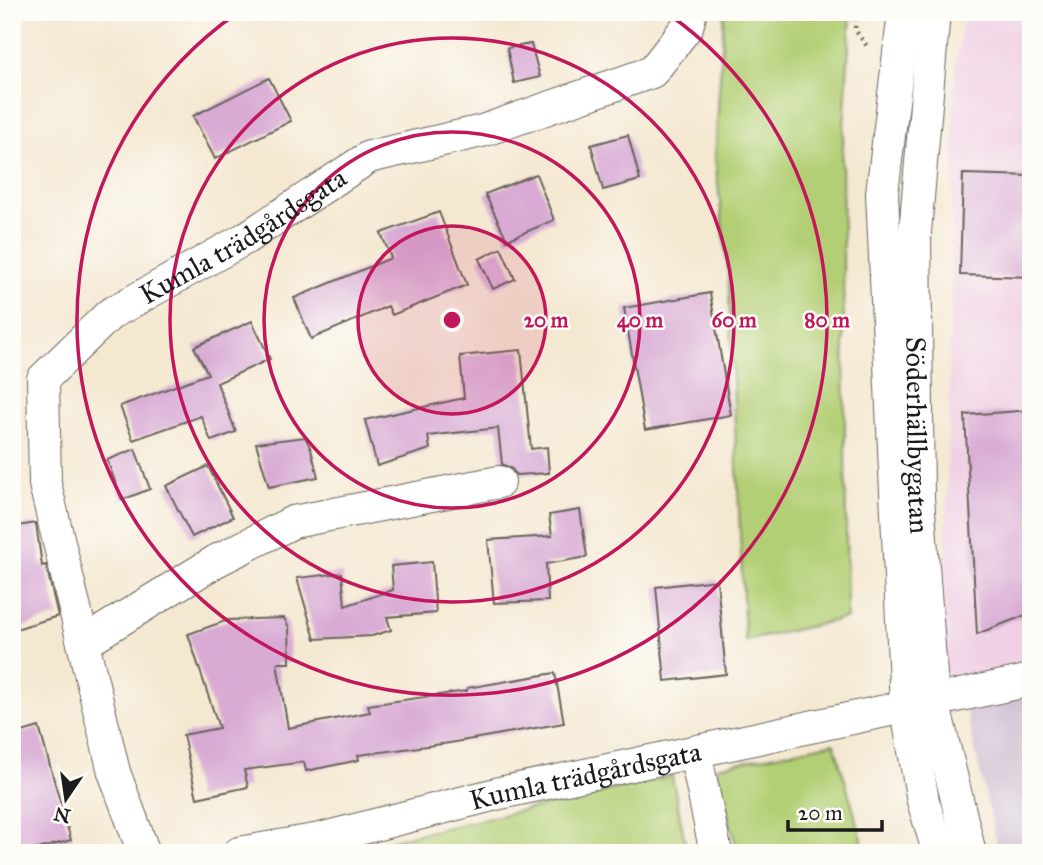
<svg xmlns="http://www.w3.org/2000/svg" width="1043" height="865" font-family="'IM FELL Great Primer',serif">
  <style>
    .built { fill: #f0d0e4 }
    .industrial { fill: #cebed1 }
    .green { fill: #b3cf75; stroke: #687648; stroke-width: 2 }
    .building { fill: #d8aad4 }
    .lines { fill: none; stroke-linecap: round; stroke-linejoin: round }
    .minor-casing { stroke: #68635b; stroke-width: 34 }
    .path { stroke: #68635b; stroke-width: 4.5; stroke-dasharray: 2 5; stroke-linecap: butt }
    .minor { stroke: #fff; stroke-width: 32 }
    .ring { fill: none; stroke: #c2185b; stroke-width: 3.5 }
    .labels { text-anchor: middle; stroke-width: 5; stroke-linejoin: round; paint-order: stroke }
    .street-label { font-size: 28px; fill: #1c1c1c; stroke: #fdfcf7 }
    .centre { fill: #c2185b; stroke: #fdfcf7; stroke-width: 3.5 }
    .ring-label { font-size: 21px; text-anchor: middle; font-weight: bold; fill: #c2185b; stroke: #fdfcf7; stroke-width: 5; stroke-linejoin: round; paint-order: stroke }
  </style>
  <rect width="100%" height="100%" fill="#fdfcf7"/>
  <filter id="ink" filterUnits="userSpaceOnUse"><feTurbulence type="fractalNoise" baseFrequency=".0143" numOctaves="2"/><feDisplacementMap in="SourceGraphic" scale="14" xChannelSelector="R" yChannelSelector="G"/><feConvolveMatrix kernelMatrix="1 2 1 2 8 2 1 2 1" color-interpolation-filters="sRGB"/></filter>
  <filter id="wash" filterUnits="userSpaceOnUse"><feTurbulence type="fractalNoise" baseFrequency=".00686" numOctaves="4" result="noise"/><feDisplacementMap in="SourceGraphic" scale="28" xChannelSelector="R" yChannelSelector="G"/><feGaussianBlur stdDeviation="1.57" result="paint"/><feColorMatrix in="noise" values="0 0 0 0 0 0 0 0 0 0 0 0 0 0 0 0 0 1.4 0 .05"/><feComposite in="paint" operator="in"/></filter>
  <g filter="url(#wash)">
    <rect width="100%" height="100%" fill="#f4e8d1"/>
    <polygon class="built" points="965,12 1031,12 1031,693 943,715 955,68"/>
    <polygon class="industrial" points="1031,681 1031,853 999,853 962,694"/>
    <g class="green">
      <polygon points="724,12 851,12 842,159 847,618 745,641 728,272 715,158"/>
      <polygon points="834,743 866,853 738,853 716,767"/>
      <polygon points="672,776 687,853 392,853 388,841"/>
    </g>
    <g id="blocks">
      <g class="building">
        <polygon points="531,44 540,77 514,83 507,48"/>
        <polygon points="269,78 291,121 215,159 193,116"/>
        <polygon points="628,135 640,180 603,190 591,145"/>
        <polygon points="536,174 554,220 507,240 485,194"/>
        <polygon points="963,174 1031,176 1031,277 960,275"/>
        <polygon points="439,212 467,285 392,315 388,306 311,339 294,298 391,258 381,233"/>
        <polygon points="501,248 515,279 493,289 479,259"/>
        <polygon points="710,293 731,415 645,430 624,308"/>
        <polygon points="252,321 270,359 217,383 236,432 211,441 201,416 133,440 120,406 208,374 194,347"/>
        <polygon points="521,350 531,449 547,447 549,473 516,475 512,469 502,464 498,428 428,436 430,449 377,466 365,420 464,398 460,356"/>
        <polygon points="1031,410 1031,613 977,634 965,415"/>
        <polygon points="305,437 311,449 318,477 269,487 256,443"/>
        <polygon points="135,449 150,489 122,500 107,460"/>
        <polygon points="208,466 233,517 192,537 166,486"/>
        <polygon points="580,510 587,557 546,564 548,601 494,603 488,540 552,536 549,515"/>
        <polygon points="36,523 42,566 46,565 58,616 16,629 12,616 12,527"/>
        <polygon points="432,562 436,613 387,617 391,630 372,636 315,639 297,578 342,573 345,606 393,590 391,566"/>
        <polygon points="717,580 726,674 665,681 656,587"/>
        <polygon points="284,618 289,627 290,663 277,663 288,728 370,712 368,705 467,691 467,688 555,673 564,723 450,743 358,755 359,760 306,771 304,762 244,770 248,787 197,798 183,735 219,728 188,634 228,620"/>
        <polygon points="39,727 71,840 24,853 12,853 12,735"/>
      </g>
    </g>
  </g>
  <g filter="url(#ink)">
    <use href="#blocks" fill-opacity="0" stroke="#68635b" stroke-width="2"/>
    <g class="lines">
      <defs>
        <g id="minor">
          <polyline points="904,12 882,193 906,706 923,801 939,853"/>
          <path id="s1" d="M 934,12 L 915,232 L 918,498 L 933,701 L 970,853"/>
          <polyline points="83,643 216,561 293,522 499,482"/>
          <polyline points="695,752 716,853"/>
          <path id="s2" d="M 144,853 L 114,772 L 45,484 L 43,379 L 110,314 L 246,238 L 369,157 L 482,131 L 652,72 L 687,27 L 691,12"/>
          <path id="s3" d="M 239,853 L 320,839 L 500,793 L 1031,680"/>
        </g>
      </defs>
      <use href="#minor" class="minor-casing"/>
      <polyline class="path" points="856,12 855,30 867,46"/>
      <use href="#minor" class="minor"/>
    </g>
  </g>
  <circle cx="452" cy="320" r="94" fill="#c2185b" fill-opacity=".12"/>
  <g class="ring">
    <circle cx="452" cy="320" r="94"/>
    <circle cx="452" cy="320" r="188"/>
    <circle cx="452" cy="320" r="282"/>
    <path d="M667 13A375 375 0 1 1 237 13"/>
  </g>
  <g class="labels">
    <g class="street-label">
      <text dy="10" stroke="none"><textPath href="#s2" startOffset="735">Kumla trädgårdsgata</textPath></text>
      <text dy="10" stroke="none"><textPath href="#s1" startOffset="424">Söderhällbygatan</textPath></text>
      <text dy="10" stroke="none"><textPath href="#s3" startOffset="355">Kumla trädgårdsgata</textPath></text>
    </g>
  </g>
  <circle cx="452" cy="320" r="10" class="centre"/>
  <g class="ring-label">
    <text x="546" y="327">20 m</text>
    <text x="640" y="327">40 m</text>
    <text x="734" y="327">60 m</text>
    <text x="827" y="327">80 m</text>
  </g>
  <rect width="1043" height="865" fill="none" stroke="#fdfcf7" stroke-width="42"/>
  <g transform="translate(66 799) rotate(193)" stroke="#fdfcf7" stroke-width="5" paint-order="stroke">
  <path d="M0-5L12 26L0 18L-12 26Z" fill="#1c1c1c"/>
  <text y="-10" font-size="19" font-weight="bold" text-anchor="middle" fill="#1c1c1c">N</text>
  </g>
  <path d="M788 820v10h94v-10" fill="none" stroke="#1c1c1c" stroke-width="3.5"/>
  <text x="798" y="820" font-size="21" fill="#1c1c1c" stroke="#fdfcf7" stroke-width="5" paint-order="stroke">20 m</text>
</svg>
